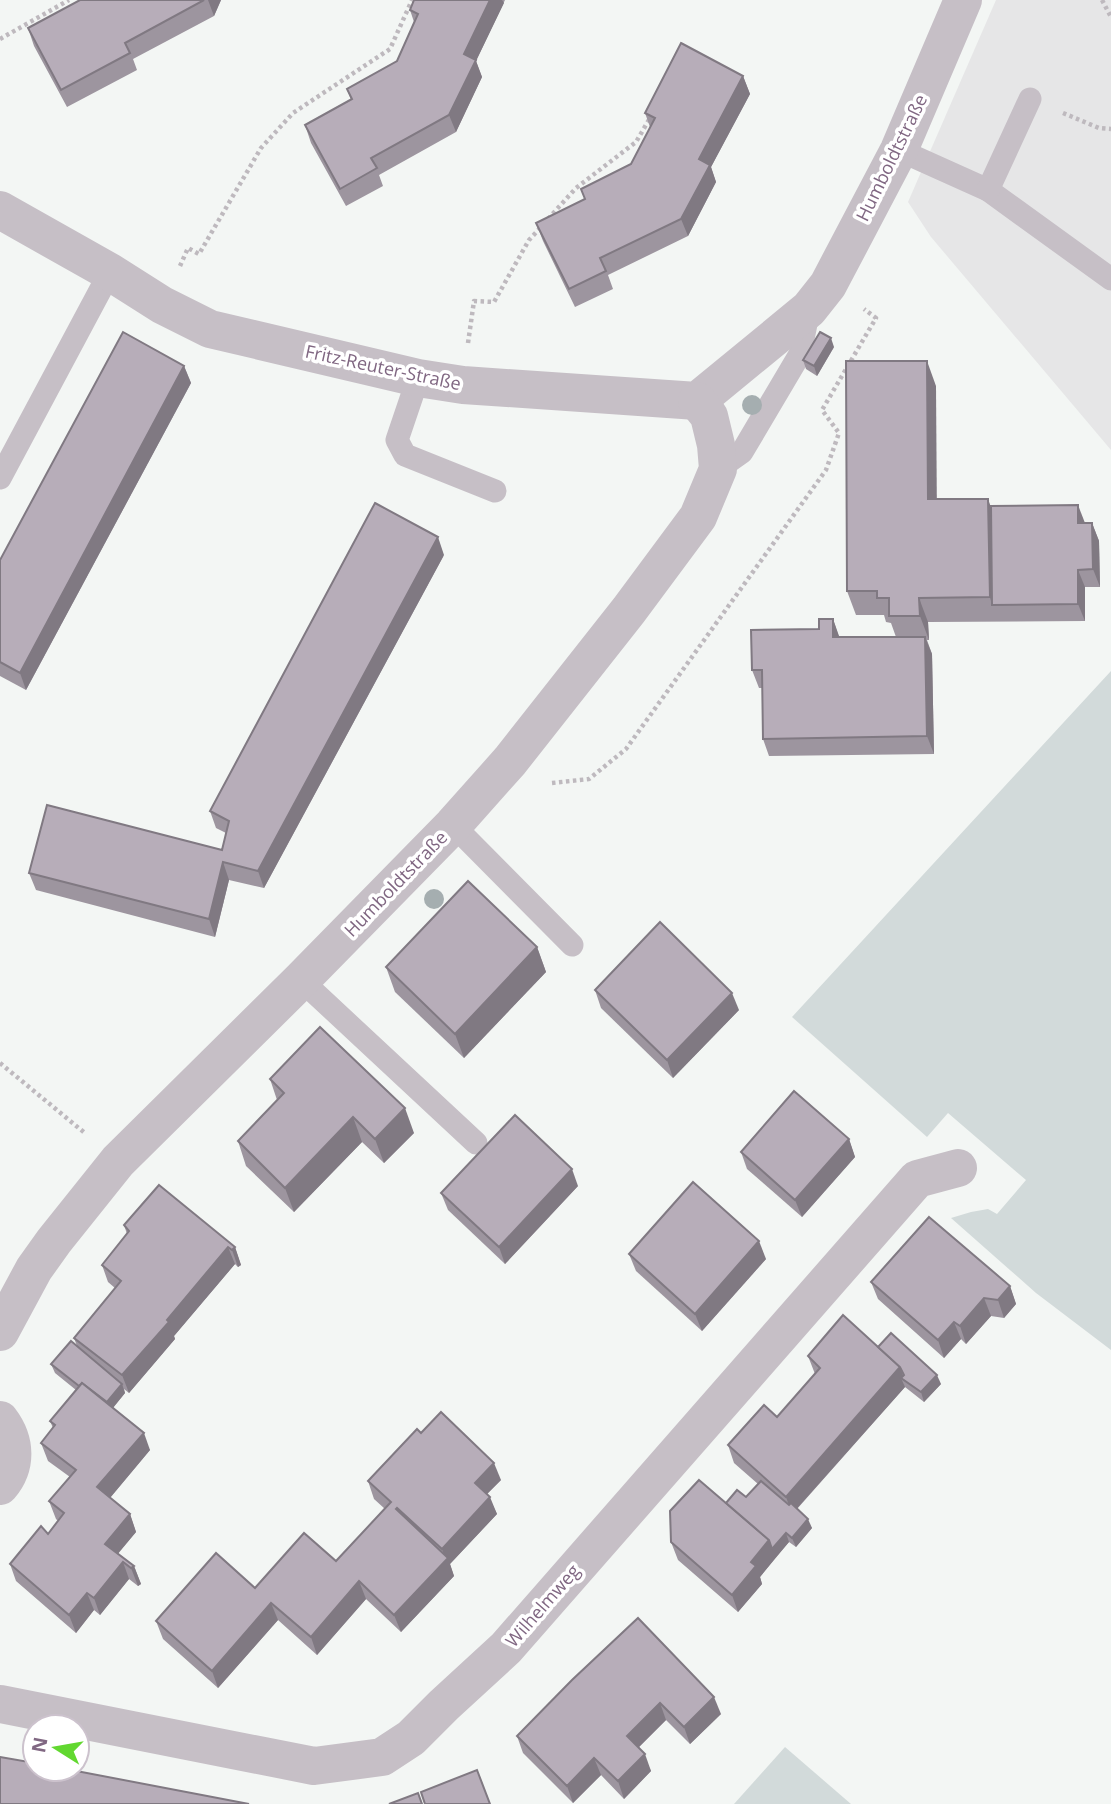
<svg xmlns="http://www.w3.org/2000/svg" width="1111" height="1804" font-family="'Open Sans',sans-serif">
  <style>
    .built { fill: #e6e6e7 }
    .green { fill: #d2dada }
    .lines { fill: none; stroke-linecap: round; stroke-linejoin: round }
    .path { stroke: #beb9be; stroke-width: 4.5; stroke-dasharray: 3.5 3.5; stroke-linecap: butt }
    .lane { stroke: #c6bfc6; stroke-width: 23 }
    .street { stroke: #c6bfc6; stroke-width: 38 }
    .tree { fill: #a5aeb0 }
    .wall { fill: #9d959f }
    .shaded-wall { fill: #807982 }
    .building { fill: #b7adb9; stroke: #807982; stroke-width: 2 }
    .labels { text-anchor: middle; stroke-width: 7; stroke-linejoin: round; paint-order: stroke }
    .street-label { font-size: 18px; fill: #806782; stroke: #fff }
  </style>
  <rect width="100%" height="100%" fill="#f3f6f4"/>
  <polygon class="built" points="996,0 1111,0 1111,450 931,237 908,202"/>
  <g class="green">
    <polygon points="1111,671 1111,1350 1036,1293 951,1218 971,1212 988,1209 997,1214 1026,1180 948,1113 927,1137 792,1017"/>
    <polygon points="785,1747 851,1804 734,1804"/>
  </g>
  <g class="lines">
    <g class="path">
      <polyline points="1102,0 1111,17"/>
      <polyline points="0,39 69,0"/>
      <polyline points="1063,113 1099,128 1111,129"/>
      <polyline points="548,219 576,188 636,142 650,118"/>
      <polyline points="180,266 188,248 199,254 261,148 293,113 390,49 412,0"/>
      <polyline points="468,343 474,301 494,302 529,240 542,226"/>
      <polyline points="552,783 589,779 626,749 826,470 839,433 822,410 876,318 864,309"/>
      <polyline points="0,1063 86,1134"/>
    </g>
    <g class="lane">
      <polyline points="899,150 988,190 1111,279"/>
      <polyline points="988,190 1030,99"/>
      <polyline points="418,378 397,440 405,455 495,491"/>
      <polyline points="718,469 742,452 800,354 809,309"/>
      <polyline points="0,478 110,272"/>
      <polyline points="453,825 572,945"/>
      <polyline points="301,980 476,1143"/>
    </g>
    <g class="street">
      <polyline points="0,210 110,272 162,305 210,329 418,378 463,385 697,401 809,309 828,285 899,150 963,0"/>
      <polyline points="0,1332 34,1269 54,1241 118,1161 301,980 453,825 510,761 629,610 698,517 718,469 716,445 709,416 697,401"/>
      <path d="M 0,1420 C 16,1441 17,1466 0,1486"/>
      <polyline points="0,1704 314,1766 382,1757 411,1738 444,1705 506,1648 917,1179 958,1168"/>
    </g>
  </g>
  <g class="tree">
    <circle cx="752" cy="405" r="10"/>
    <circle cx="434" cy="899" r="10"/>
  </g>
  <g class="wall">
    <polygon points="80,0 221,0 214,16 133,59 137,70 67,107 34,46 28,28"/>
    <polygon points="414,0 505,0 476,61 482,77 456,132 379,175 383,186 346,206 311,143 305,125 351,100 347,89 397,61 414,22 410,10"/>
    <polygon points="743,76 750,94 711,167 716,182 688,236 608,275 613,289 575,307 543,241 536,223 585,200 581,189 631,164 650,127 645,113"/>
    <polygon points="834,347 817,376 806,369 803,360"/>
    <polygon points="184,366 191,383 26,690 0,676 0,560"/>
    <polygon points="936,386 936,499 991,506 1085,523 1092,523 1099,541 1100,587 1085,587 1085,621 928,622 929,640 927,640 932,654 934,754 769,756 763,739 763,688 759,688 752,670 833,619 839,637 896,637 891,623 886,622 884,615 856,615 847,591"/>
    <polygon points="444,555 264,888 229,880 215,937 36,890 29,873 222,850 226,833 216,828 210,811"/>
    <polygon points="537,947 546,972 464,1058 395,992 386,967"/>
    <polygon points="595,990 739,1010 673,1078 601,1008"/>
    <polygon points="270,1079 414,1133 384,1163 362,1142 294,1212 246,1166 238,1141 277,1100"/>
    <polygon points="849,1139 855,1157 802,1217 747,1169 741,1152"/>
    <polygon points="578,1186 505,1264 448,1210 441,1193"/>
    <polygon points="124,1225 235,1247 241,1265 238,1267 235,1264 174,1336 175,1339 129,1393 124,1389 125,1393 113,1408 150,1450 110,1498 130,1514 136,1532 118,1553 134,1566 141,1584 138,1586 129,1579 100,1615 94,1610 76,1633 16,1581 10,1564 48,1534 58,1521 56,1519 49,1501 70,1477 48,1461 41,1443 53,1428 50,1421 76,1390 55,1373 51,1364 77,1346 74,1338 115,1288 108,1282 102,1265 127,1234"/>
    <polygon points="629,1254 766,1259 702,1331 636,1271"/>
    <polygon points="871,1282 1010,1286 1016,1304 1004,1318 991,1316 966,1344 961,1339 944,1358 878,1299"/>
    <polygon points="878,1347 941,1384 924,1402 905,1387 797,1509 812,1528 796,1547 789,1542 775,1558 760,1577 762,1584 738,1612 678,1560 671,1542 726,1503 746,1497 758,1484 734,1463 728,1445 777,1417 815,1374 808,1356"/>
    <polygon points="421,1433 501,1480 487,1494 497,1514 450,1564 454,1576 401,1632 366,1599 317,1655 278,1620 218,1688 163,1639 156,1621 336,1561 385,1509 374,1499 368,1481"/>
    <polygon points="572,1680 721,1714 690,1744 666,1720 639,1747 651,1771 624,1799 601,1775 573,1803 523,1753 517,1736"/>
  </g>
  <g class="shaded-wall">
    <polygon points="208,0 221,0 214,16"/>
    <polygon points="490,0 502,0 504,3 476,61 482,77 456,132 449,115 464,54"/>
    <polygon points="743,76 750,94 711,167 716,182 688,236 681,219 699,159"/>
    <polygon points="831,338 834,347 817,376 814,366"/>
    <polygon points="927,361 936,386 937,524 928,499"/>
    <polygon points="184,366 191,383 26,690 20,673"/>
    <polygon points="988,499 997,524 992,605 990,597"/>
    <polygon points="1078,505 1085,523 1078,523"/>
    <polygon points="1092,523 1099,541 1100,587 1093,569"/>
    <polygon points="438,537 444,555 264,888 258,871"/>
    <polygon points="1078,570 1085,587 1085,621 1078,604"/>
    <polygon points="919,598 928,622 929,640 920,616"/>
    <polygon points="833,619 839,636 840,655 833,637"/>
    <polygon points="925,637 932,654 934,754 927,736"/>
    <polygon points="223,862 229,880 215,937 209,919"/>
    <polygon points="537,947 546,972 464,1058 455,1034"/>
    <polygon points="732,993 739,1010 673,1078 667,1060"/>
    <polygon points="405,1108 414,1133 384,1163 375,1139"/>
    <polygon points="353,1117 362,1142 294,1212 285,1188"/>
    <polygon points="849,1139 855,1157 802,1217 795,1200"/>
    <polygon points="572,1169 578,1186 505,1264 499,1247"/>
    <polygon points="759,1241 766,1259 702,1331 695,1314"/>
    <polygon points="228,1247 235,1264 174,1336 175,1339 129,1393 122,1375 167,1320"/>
    <polygon points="235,1247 241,1265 238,1267 232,1250"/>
    <polygon points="1010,1286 1016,1304 1004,1318 998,1300"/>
    <polygon points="984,1298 991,1316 966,1344 960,1326"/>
    <polygon points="954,1322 961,1339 944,1358 938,1340"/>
    <polygon points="900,1367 905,1381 901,1378 905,1387 792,1514 786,1497"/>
    <polygon points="937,1375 941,1384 924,1402 921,1392"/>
    <polygon points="122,1384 125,1393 107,1415 104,1406"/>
    <polygon points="144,1433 150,1450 104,1505 97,1487"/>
    <polygon points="494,1463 501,1480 481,1500 475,1483"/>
    <polygon points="490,1497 497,1514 450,1564 454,1576 401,1632 394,1615 446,1561 442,1549"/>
    <polygon points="130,1514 136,1532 112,1561 105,1544"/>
    <polygon points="808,1519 812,1528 796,1547 792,1538"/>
    <polygon points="786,1533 789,1542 760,1577 762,1584 738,1612 732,1595 751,1562 769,1540"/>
    <polygon points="123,1562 129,1579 100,1615 94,1598"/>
    <polygon points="134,1566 141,1584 138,1586 131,1568"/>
    <polygon points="359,1581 366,1599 317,1655 311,1637"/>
    <polygon points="87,1593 94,1610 76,1633 69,1615"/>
    <polygon points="271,1603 278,1620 218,1688 212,1671"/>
    <polygon points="714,1697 721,1714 690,1744 684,1727"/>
    <polygon points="660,1703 666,1720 633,1753 627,1736"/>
    <polygon points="645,1754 651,1771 624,1799 618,1781"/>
    <polygon points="594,1758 601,1775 573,1803 567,1786"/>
  </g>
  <g class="building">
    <polygon points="80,0 204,0 125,43 130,53 61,90 28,28"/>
    <polygon points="414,0 490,0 464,54 476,60 449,115 371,158 377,168 340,189 305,125 352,99 347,89 397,61 418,14 410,10"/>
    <polygon points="681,43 743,76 699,159 710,165 681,219 600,258 606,271 569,289 536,223 585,199 581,189 631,164 655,118 645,113"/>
    <polygon points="123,332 184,366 20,673 0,662 0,560"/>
    <polygon points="820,332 831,338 814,366 803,360"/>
    <polygon points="846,361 927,361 928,499 988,499 990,597 919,598 920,616 889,616 889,598 877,598 877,591 847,591"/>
    <polygon points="375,503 438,537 258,871 223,862 209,919 29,873 47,805 222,850 229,821 210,811"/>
    <polygon points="1078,505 1078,523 1092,523 1093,569 1078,570 1078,604 992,605 991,506"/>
    <polygon points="819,619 833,619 833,637 925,637 927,736 763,739 762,670 752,670 751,630 819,629"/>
    <polygon points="468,881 537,947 455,1034 386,967"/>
    <polygon points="660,922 732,993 667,1060 595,990"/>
    <polygon points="320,1027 405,1108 375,1139 353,1117 285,1188 238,1141 284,1093 270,1079"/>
    <polygon points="794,1091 849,1139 795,1200 741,1152"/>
    <polygon points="515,1115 572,1169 499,1247 441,1193"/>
    <polygon points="693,1182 759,1241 695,1314 629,1254"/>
    <polygon points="159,1185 235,1247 232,1250 228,1247 167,1320 169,1322 122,1375 74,1338 121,1281 102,1265 129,1231 124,1225"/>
    <polygon points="929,1217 1010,1286 998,1300 984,1298 960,1326 954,1322 938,1340 871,1282"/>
    <polygon points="843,1315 900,1367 786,1497 728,1445 764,1405 777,1417 820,1368 808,1356"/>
    <polygon points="891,1333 937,1375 921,1392 901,1378 904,1375 900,1367 878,1347"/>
    <polygon points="71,1341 122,1384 107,1402 82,1383 79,1386 51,1364"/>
    <polygon points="82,1383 144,1433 97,1487 130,1514 105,1544 134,1566 131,1568 123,1562 94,1598 87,1593 69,1615 10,1564 41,1526 48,1534 64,1513 49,1501 76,1470 41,1443 55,1425 50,1421"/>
    <polygon points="441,1412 494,1463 475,1483 490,1497 442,1549 397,1508 396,1509 448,1558 394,1615 359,1581 311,1637 271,1603 212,1671 156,1621 216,1553 255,1588 304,1533 336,1561 391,1502 368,1481 417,1429 421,1433"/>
    <polygon points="699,1480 769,1540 751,1562 756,1566 732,1595 671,1542 670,1511"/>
    <polygon points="761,1481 789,1505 791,1503 808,1519 792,1538 786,1533 772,1549 769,1540 726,1503 737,1490 746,1497"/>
    <polygon points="638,1618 714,1697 684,1727 660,1703 627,1736 645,1754 618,1781 594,1758 567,1786 517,1736 572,1680"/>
    <polygon points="0,1757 35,1763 35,1769 66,1769 249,1804 0,1804"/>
    <polygon points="477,1770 490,1804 425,1804 421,1792"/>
    <polygon points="418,1793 422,1804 389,1804"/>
  </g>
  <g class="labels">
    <g class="street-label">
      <text transform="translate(892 158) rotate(-64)" y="6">Humboldtstraße</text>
      <text transform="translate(383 368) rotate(12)" y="6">Fritz-Reuter-Straße</text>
      <text transform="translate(396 884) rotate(-46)" y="6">Humboldtstraße</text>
      <text transform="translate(543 1606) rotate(-49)" y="6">Wilhelmweg</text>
    </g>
  </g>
  <g transform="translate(56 1748) rotate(281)"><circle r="33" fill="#ffffff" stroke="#ccc2cd" stroke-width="2"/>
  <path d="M0-5L12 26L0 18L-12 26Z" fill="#62d830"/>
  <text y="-10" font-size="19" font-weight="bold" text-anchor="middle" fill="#806782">N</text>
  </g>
</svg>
